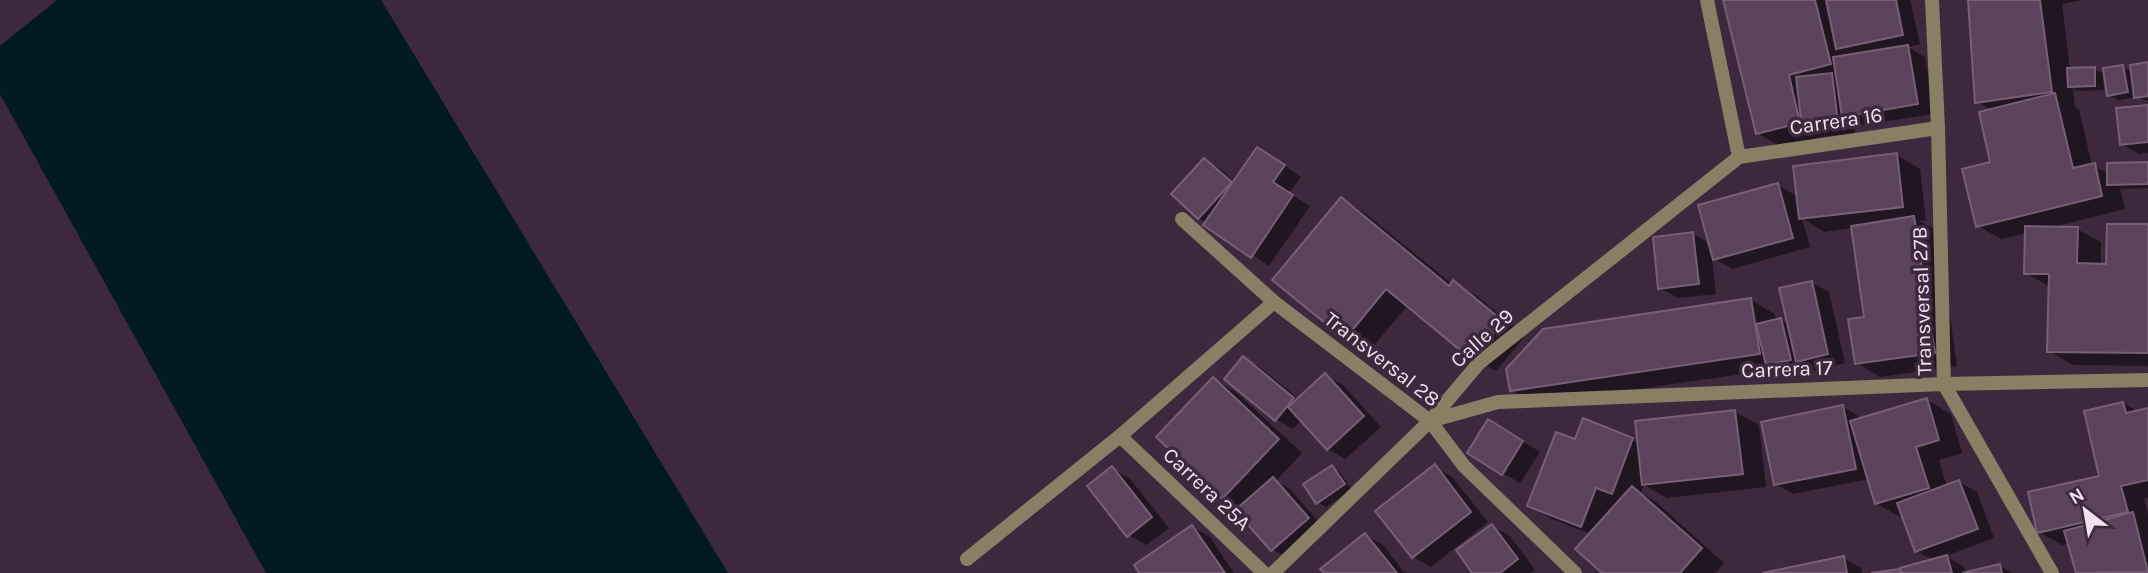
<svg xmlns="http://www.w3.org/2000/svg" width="2148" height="573" font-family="Karla,sans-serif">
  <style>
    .water { fill: #001a20 }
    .shadow { fill: #0007 }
    .building { fill: #5b445b; stroke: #775f77; stroke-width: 2 }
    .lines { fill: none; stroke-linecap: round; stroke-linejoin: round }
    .street { stroke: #8a7f64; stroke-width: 14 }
    .labels { text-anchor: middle; stroke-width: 7; stroke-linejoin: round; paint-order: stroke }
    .street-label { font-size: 21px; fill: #efe1ef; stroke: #3d283e }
  </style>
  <rect width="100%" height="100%" fill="#3d283e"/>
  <polygon class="water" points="57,0 381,0 728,573 266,573 0,94 0,46"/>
  <g class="shadow">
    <polygon points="1725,0 1910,0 1920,44 1908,47 1925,57 1934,114 1861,125 1854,121 1855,133 1821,137 1781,147 1757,133"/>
    <polygon points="1970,0 2083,0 2062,4 2070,70 2094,68 2103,74 2104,90 2078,91 2073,88 2075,107 2079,109 2092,166 2109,173 2148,164 2148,188 2120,189 2125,209 2053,227 2077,229 2101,242 2101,266 2108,266 2148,226 2148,366 2073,365 2049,351 2050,287 2026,273 2027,233 2001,239 1978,226 1993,163 1992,110 1977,102"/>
    <polygon points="2148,64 2148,101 2136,97 2118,100 2109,95 2122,67 2132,72"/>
    <polygon points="2148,106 2148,153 2139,154 2122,144"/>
    <polygon points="1897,155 1920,169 1926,220 1919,221 1938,231 1957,366 1880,377 1857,363 1866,318 1853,228 1824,232 1802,218 1810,247 1732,269 1712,257 1716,294 1678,298 1660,288 1693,234 1711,244 1778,185 1798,197"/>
    <polygon points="1275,159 1301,177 1289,193 1310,206 1269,266 1199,218 1205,160 1222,170 1235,182"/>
    <polygon points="1341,199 1365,213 1452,284 1453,283 1477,296 1525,336 1496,371 1472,358 1408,305 1369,351 1346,338"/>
    <polygon points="1811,282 1829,292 1845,363 1815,371 1798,361 1799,364 1777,369 1535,404 1511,390 1751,300 1775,314 1776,321 1781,320 1790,325"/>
    <polygon points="1244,358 1261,368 1299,399 1325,375 1343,385 1381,427 1345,459 1328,449 1302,420 1293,429 1276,419"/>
    <polygon points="1214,379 1237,393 1302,453 1276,481 1290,489 1325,529 1289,559 1272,549 1240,508 1223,498"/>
    <polygon points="1927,400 1951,414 1962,453 1939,460 1947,487 1959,482 1977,492 1994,538 1946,556 1964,567 1966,573 1904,573 1933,560 1917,551 1904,515 1900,517 1876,503 1869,479 1793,494 1775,484 1843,407 1860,417 1861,420"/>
    <polygon points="2123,403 2139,412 2148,410 2148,498 2144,499 2148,514 2148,573 2077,573 2070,544 2062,545 2039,532 2101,477"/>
    <polygon points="1735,412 1759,425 1766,487 1667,498 1644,485 1641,493 1656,502 1724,563 1715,573 1604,573 1591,534 1552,519 1529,505 1576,441 1584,420 1639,443"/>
    <polygon points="1506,431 1540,452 1520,483 1469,453"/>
    <polygon points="1332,467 1340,472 1352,490 1326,507 1317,502"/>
    <polygon points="1435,467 1452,477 1488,522 1431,567 1413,557"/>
    <polygon points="1113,469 1130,479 1169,528 1146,545 1129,535"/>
    <polygon points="1492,526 1510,536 1535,570 1530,573 1475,573"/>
    <polygon points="1192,527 1210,537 1234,573 1141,573"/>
    <polygon points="1365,535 1383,545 1405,573 1326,573"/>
    <polygon points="1843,558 1861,568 1862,573 1770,573"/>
    <polygon points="2000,566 2012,573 1968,573"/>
  </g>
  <g class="building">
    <polygon points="1723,0 1815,0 1831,64 1789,75 1800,123 1756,134"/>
    <polygon points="1826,0 1896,0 1903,35 1836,49"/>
    <polygon points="1968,0 2040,0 2052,92 1975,103"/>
    <polygon points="1908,45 1918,104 1842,117 1833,57"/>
    <polygon points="2148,62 2148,96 2134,98 2130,65"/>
    <polygon points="2123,65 2128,92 2107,96 2103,68"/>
    <polygon points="2095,67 2095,86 2068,87 2067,68"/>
    <polygon points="1832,73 1838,123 1802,128 1796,77"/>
    <polygon points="2055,93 2073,168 2095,163 2102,196 1976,227 1962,169 1990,162 1979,112"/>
    <polygon points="2148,105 2148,142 2120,145 2116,108"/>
    <polygon points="1257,147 1285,165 1273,182 1293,195 1251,258 1203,225"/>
    <polygon points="1897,153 1903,207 1799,219 1793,166"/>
    <polygon points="1204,158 1232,182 1198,219 1171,194"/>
    <polygon points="2148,162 2148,184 2107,185 2107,163"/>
    <polygon points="1778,183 1793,238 1713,260 1698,205"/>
    <polygon points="1341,197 1449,286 1453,280 1503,321 1471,359 1386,289 1345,339 1272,280"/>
    <polygon points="1914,216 1935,353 1855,364 1848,319 1864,317 1851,226"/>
    <polygon points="2107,224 2148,224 2148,353 2047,352 2049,274 2024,274 2025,226 2078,227 2077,263 2106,264"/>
    <polygon points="1693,232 1699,284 1658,289 1653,237"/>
    <polygon points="1812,281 1828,354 1796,362 1779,288"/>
    <polygon points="1751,298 1760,354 1510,391 1506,369 1543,329"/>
    <polygon points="1781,318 1791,360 1766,365 1756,324"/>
    <polygon points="1243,356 1294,398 1275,421 1224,379"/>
    <polygon points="1325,373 1364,416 1327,450 1288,407"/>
    <polygon points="1213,377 1279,439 1222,499 1156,437"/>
    <polygon points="1927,398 1939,440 1916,447 1929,488 1875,504 1850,421"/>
    <polygon points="2123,402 2126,413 2148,408 2148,480 2121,486 2128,512 2037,533 2028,492 2099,476 2084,411"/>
    <polygon points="1843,405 1856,469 1774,485 1761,422"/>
    <polygon points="1735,410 1743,474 1642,485 1635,421"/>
    <polygon points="1583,418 1633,438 1612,494 1596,488 1581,527 1527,506 1556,432 1575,439"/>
    <polygon points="1488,419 1523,441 1502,475 1467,453"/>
    <polygon points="1435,464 1471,512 1412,558 1375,511"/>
    <polygon points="1332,465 1345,484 1316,504 1303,484"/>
    <polygon points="1112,466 1152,517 1127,537 1087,486"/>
    <polygon points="1273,477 1309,518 1271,551 1235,510"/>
    <polygon points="1959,480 1978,529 1915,552 1897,503"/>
    <polygon points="1632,486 1702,548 1680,573 1602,573 1575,549"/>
    <polygon points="2133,512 2148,572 2076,573 2064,531"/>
    <polygon points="1492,524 1518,559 1500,573 1472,573 1456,550"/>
    <polygon points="1192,525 1225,573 1139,573 1134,565"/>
    <polygon points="1365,533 1397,573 1324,573 1320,569"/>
    <polygon points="1947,555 1952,573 1902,573 1900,568"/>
    <polygon points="1844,556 1847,573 1762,573"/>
    <polygon points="2000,564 2002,573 1962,573"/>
    <polygon points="1900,569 1900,573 1871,573"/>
  </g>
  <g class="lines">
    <g class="street">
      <polyline points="1707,0 1739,157"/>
      <polyline points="1932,0 1938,128 1944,384 2052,573"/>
      <polyline points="1182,219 1274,302 1430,421 1464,466 1575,573"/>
      <polyline points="1430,421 1498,402 1944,384 2148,380"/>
      <polyline points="1120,436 1264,573"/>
      <polyline points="967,559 1120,436 1274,302"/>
      <polyline points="1273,573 1430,421 1479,363 1739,157 1938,128"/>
    </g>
  </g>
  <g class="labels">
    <g class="street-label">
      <text transform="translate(1836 121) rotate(-8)" y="7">Carrera 16</text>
      <text transform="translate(1922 301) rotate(-92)" y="7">Transversal 27B</text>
      <text transform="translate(1482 338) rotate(-42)" y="7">Calle 29</text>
      <text transform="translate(1382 359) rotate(38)" y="7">Transversal 28</text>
      <text transform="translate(1787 369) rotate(-2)" y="7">Carrera 17</text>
      <text transform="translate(1207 489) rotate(43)" y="7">Carrera 25A</text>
    </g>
  </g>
  <g transform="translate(2085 510) rotate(329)" stroke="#3d283e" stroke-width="5" paint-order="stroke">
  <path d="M0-5L12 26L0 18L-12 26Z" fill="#efe1ef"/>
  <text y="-10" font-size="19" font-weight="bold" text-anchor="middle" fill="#efe1ef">N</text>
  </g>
</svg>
